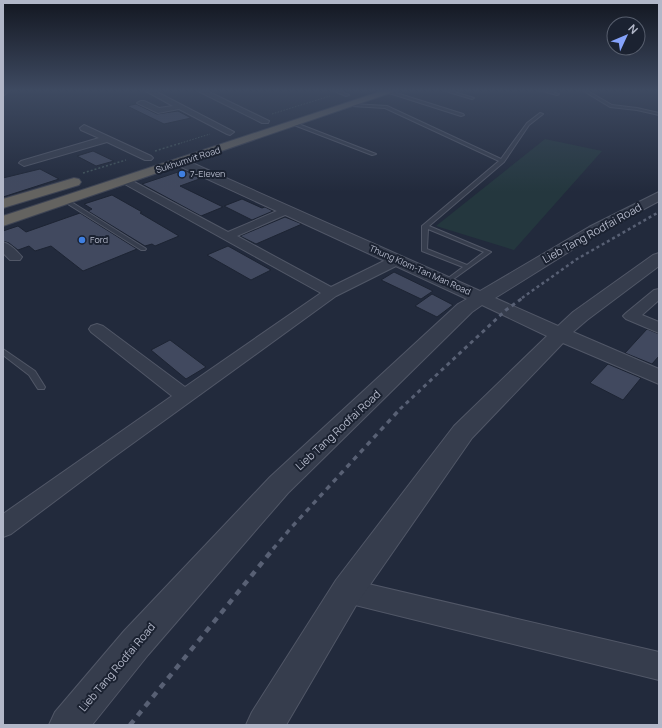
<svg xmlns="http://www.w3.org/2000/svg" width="662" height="728" font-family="Manrope,sans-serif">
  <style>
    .green { fill: #24373e }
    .building { fill: #41495f; stroke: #1d2433 }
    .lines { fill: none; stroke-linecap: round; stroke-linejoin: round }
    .service-casing { stroke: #515767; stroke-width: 2 }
    .minor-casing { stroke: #515767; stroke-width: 2 }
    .tertiary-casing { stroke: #515767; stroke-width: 2 }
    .trunk-casing { stroke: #3e4454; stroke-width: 2 }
    .path-far1 { stroke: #42545b; stroke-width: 1; stroke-dasharray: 1.5 1.5; stroke-linecap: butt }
    .path { stroke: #42545b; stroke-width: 1.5; stroke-dasharray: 2 2; stroke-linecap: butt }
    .service { fill: #363d4d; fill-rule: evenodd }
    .minor { fill: #363d4d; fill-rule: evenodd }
    .tertiary { fill: #363d4d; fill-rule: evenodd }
    .trunk { fill: #646360; fill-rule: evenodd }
    .rail-far3 { stroke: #586074; stroke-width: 2.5; stroke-dasharray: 3 3; stroke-linecap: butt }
    .rail-far2 { stroke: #586074; stroke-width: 3; stroke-dasharray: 4 4; stroke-linecap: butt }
    .rail-far1 { stroke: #586074; stroke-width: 3.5; stroke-dasharray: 5 5; stroke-linecap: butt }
    .rail { stroke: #586074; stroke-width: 4.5; stroke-dasharray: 6 6; stroke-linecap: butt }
    .shop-dot { fill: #3f7fe0; stroke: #1b2231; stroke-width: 1.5 }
    .labels { text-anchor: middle; stroke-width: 4; stroke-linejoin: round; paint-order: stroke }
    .far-street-label { font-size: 9px; fill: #b2b7c8; stroke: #1b2231 }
    .far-poi-label { font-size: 9px; fill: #b2b7c8; stroke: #1b2231; text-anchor: start }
    .street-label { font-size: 11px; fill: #b2b7c8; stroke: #1b2231 }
  </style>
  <rect width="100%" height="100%" fill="#222a3c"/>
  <polygon class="green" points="545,139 602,151 514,250 436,226"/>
  <g class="building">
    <polygon points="136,104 157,114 178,111 191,118 164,124 127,106"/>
    <polygon points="93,151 114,161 96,166 77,156"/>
    <polygon points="40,169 59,179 3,197 3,178"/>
    <polygon points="184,170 202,178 180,186 223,207 201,216 142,184"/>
    <polygon points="112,195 142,212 140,213 179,236 155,246 152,244 145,246 88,211 92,209 84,204"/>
    <polygon points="242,199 262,208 265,207 273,211 252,220 224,206"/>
    <polygon points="80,213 137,249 83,271 51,246 35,251 29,246 18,250 9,243 3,241 3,231 18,226 26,232"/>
    <polygon points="285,217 302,224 256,244 240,236"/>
    <polygon points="228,246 271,270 251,280 207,255"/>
    <polygon points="394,272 433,291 421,299 381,280"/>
    <polygon points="432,294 453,305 437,317 415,306"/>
    <polygon points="647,329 659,334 659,356 652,364 625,353"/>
    <polygon points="170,340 206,367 186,379 151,350"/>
    <polygon points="608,364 641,378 623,400 590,383"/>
  </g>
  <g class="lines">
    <defs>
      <g id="service">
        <polygon points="332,90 337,90 349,95 346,96"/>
        <polygon points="442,90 448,90 474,98 472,99"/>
        <polygon points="539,90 545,90 559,94 557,95"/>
        <polygon points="582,90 586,90 612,105 637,108 659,113 659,115 637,110 610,107"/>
        <polygon points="390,91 463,114 464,115 461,116 389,93"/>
        <path d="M 353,104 L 387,106 L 501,159 L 527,123 L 540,113 L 543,114 L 529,125 L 504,162 L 429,226 L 491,252 L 448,283 L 444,283 L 443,282 L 463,267 L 422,251 L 422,226 L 499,161 L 385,108 L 352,106 ZM 428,229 L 484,252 L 467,265 L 427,249 Z"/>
        <polygon points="294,123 296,123 376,154 372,155 294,125"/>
        <polygon points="65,198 145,248 146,249 145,250 141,250 63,201 62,200"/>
        <polygon points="3,349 35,371 45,387 44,389 38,389 29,375 3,355"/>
      </g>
      <g id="minor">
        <polygon points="3,90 10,90 3,96"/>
        <polygon points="144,90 153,90 234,132 230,135 227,134 179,109 158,113 137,103 141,101 144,101 159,108 173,106"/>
        <polygon points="196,90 205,90 269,121 268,123 262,123"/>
        <polygon points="84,125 151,156 153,158 151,160 145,160 107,142 24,166 19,163 21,161 99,138 81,130 80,128"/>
        <polygon points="125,177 228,232 284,208 292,208 294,210 292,212 237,236 331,287 392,257 402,257 404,260 402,263 336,296 111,459 11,534 3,537 3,514 172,396 91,332 89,329 91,326 97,324 103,326 185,387 321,293 121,182 120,180 121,178"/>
        <path d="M 3,242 C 10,244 17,251 22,257 L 20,260 L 10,260 L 3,253 Z"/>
        <polygon points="659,289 659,300 642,315 659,322 659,333 626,319 623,316 626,313 654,290"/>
        <polygon points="347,579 659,652 659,680 347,603 338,600 334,591 338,582"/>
      </g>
      <polygon id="tertiary" points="181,158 480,291 589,227 659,192 659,201 599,233 495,298 558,326 573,312 653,255 659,253 659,266 587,320 573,332 659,369 659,384 563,343 472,438 358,602 286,725 246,725 252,712 336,580 454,426 547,336 482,305 472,312 288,493 148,655 92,725 49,725 55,712 124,631 270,477 458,304 467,299 177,165 175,162 177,159"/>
      <g id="trunk">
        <polygon points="385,90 399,90 3,226 3,216"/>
        <polygon points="74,178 79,179 81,182 79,185 3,208 3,199"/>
      </g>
    </defs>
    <use href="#service" class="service-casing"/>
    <use href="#minor" class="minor-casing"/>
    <use href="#tertiary" class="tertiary-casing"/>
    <use href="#trunk" class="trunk-casing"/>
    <g class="path-far1">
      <polyline points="272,114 330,96"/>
      <polyline points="178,144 210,134"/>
    </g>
    <g class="path">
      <polyline points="155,151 181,143"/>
      <polyline points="83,173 126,160"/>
    </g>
    <use href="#service" class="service"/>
    <use href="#minor" class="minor"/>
    <use href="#tertiary" class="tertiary"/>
    <use href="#trunk" class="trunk"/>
    <polyline class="rail-far3" points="522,298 577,259 659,212"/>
    <polyline class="rail-far2" points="400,409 506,310 524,297"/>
    <polyline class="rail-far1" points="273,549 290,529 401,408"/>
    <polyline class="rail" points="130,725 274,548"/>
  </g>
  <linearGradient id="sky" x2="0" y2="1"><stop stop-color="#131721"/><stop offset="0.47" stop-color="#3e4a61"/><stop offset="1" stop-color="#3e4a61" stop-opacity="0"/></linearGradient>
  <rect width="662" height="192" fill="url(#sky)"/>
  <g class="shop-dot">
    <circle cx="182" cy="174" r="4"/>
    <circle cx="82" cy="240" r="4"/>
  </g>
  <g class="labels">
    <g class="far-street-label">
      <text transform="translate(188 160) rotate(-18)" y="3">Sukhumvit Road</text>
      <text transform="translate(420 270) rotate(24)" y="3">Thung Klom-Tan Man Road</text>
    </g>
    <g class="far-poi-label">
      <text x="190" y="177">7-Eleven</text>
      <text x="90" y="243">Ford</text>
    </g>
    <g class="street-label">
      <text transform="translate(592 233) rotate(-29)" y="4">Lieb Tang Rodfai Road</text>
      <text transform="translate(338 430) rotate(-43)" y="4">Lieb Tang Rodfai Road</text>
      <text transform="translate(117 667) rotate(-50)" y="4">Lieb Tang Rodfai Road</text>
    </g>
  </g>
  <rect width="662" height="728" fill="none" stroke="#b2b7c8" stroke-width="8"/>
  <g transform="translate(626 36) rotate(46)"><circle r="19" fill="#1b2231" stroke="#575e6d"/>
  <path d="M0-3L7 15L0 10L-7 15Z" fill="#85a2fa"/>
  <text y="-6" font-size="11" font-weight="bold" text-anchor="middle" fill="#b2b7c8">N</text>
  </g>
</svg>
